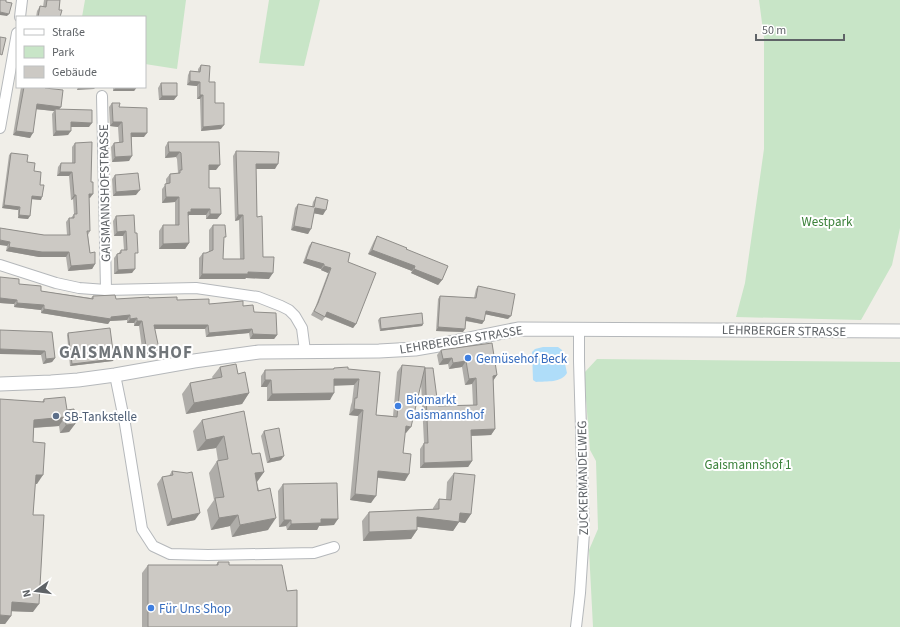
<svg xmlns="http://www.w3.org/2000/svg" width="900" height="627" font-family="'Source Sans 3',sans-serif">
  <style>
    .green { fill: #c8e5c7 }
    .water { fill: #afddf9 }
    .lines { fill: none; stroke-linecap: round; stroke-linejoin: round }
    .minor-casing { stroke: #b5b8bb; stroke-width: 12 }
    .tertiary-casing { stroke: #b5b8bb; stroke-width: 15 }
    .minor { stroke: #fff; stroke-width: 10 }
    .tertiary { stroke: #fff; stroke-width: 13 }
    .wall { fill: #afada9 }
    .shaded-wall { fill: #8f8d89 }
    .building { fill: #ccc9c4; stroke: #8f8d89 }
    .shop-dot { fill: #3f7fe0; stroke: #fff; stroke-width: 1.5 }
    .service-dot { fill: #5c6f8a; stroke: #fff; stroke-width: 1.5 }
    .labels { text-anchor: middle; stroke-width: 4; stroke-linejoin: round; paint-order: stroke }
    .street-label { font-size: 13px; fill: #5f6367; stroke: #fff }
    .park-label { font-size: 13px; fill: #3c823b; stroke: #fff }
    .shop-label { font-size: 13px; fill: #366cbe; stroke: #fff; text-anchor: start }
    .service-label { font-size: 13px; fill: #4e5e75; stroke: #fff; text-anchor: start }
    .district-label { font-size: 17px; font-weight: bold; letter-spacing: 1px; fill: #707579; stroke: #fff }
  </style>
  <rect width="100%" height="100%" fill="#f0eee8"/>
  <g class="green">
    <polygon points="85,0 186,0 177,69 145,64 145,17 82,17"/>
    <polygon points="269,0 320,0 304,66 259,63"/>
    <polygon points="759,0 900,0 900,228 892,265 861,320 736,317 745,283 764,149 764,38"/>
    <polygon points="597,359 900,362 900,627 593,627 589,550 598,529 596,461 590,450 584,373"/>
  </g>
  <path class="water" d="M 543,347 L 558,347 L 562,350 L 567,373 C 561,383 547,381 536,382 L 533,380 L 532,352 L 535,349 Z"/>
  <g class="lines">
    <defs>
      <g id="minor">
        <polyline points="20,17 22,0"/>
        <polyline points="102,96 106,290"/>
        <polyline points="0,128 17,33"/>
        <polyline points="0,265 56,283 79,288 106,290 196,288 258,297 281,306 289,310 295,316 302,328 305,351"/>
        <polyline points="115,375 125,424 142,529 153,546 170,554 208,555 314,553 334,547"/>
        <polyline points="576,627 580,593 584,532 579,361 579,329"/>
      </g>
      <polyline id="tertiary" points="0,384 51,382 78,380 115,375 194,361 259,352 379,351 415,349 444,344 518,329 900,331"/>
    </defs>
    <use href="#minor" class="minor-casing"/>
    <use href="#tertiary" class="tertiary-casing"/>
    <use href="#minor" class="minor"/>
    <use href="#tertiary" class="tertiary"/>
  </g>
  <g class="wall">
    <polygon points="44,0 60,0 59,10 60,17 36,17 37,11 40,6 43,7"/>
    <polygon points="201,65 209,82 221,129 201,131 200,99 197,99 197,86 187,85 188,75 190,71 198,72 198,69"/>
    <polygon points="161,83 174,100 159,100 158,88"/>
    <polygon points="21,87 45,87 45,88 59,109 89,127 71,127 68,135 53,136 52,114 54,111 36,109 30,138 13,135"/>
    <polygon points="113,87 137,87 134,91 113,91"/>
    <polygon points="112,103 119,107 144,137 132,137 129,161 112,162 111,147 114,143 119,142 118,127 110,126 109,107"/>
    <polygon points="168,142 216,170 209,170 209,188 221,214 217,219 206,219 206,215 189,215 188,216 189,243 185,249 159,249 159,231 163,225 175,225 175,202 162,203 162,189 166,184 166,179 170,174 178,173 177,159 176,157 165,158 165,147"/>
    <polygon points="75,143 90,198 89,198 90,231 88,235 90,253 95,264 92,269 68,271 66,257 39,257 6,251 7,246 0,228 44,235 67,235 66,222 69,218 71,218 74,214 73,199 71,200 69,176 57,176 58,167 61,163 72,163 72,147"/>
    <polygon points="236,151 275,169 256,169 257,217 263,257 269,279 246,278 245,279 199,279 199,258 203,253 206,253 209,252 209,230 213,225 224,240 223,259 240,259 239,220 235,221 233,156"/>
    <polygon points="11,153 27,162 34,171 40,185 41,200 32,199 28,219 18,218 18,210 2,208 9,155"/>
    <polygon points="115,175 136,195 113,196 112,179"/>
    <polygon points="316,197 323,215 314,213 308,234 291,230 295,208 298,204 312,207 313,202"/>
    <polygon points="134,215 135,257 132,273 114,274 114,258 117,254 118,254 121,250 124,250 123,236 114,236 113,221 116,216"/>
    <polygon points="377,236 442,280 438,285 411,273 412,271 368,254 374,241"/>
    <polygon points="312,242 348,262 356,324 353,328 325,317 322,321 311,315 315,308 328,273 321,270 321,269 303,263 309,246"/>
    <polygon points="0,277 19,284 41,291 91,298 93,296 116,299 149,298 177,300 209,304 243,306 254,312 277,335 274,339 250,339 249,333 206,337 205,329 155,329 155,354 143,356 139,326 134,326 134,323 127,323 127,320 110,321 108,324 41,313 41,310 14,307 14,304 0,303"/>
    <polygon points="478,286 508,319 485,314 484,321 482,324 465,321 463,332 436,331 438,299 440,296 474,298 476,289"/>
    <polygon points="380,318 423,324 422,326 380,331 378,320"/>
    <polygon points="52,332 55,358 52,362 43,364 41,355"/>
    <polygon points="68,333 113,361 70,366 67,335"/>
    <polygon points="441,350 497,375 493,380 495,429 491,435 471,436 472,461 468,467 420,468 420,449 424,443 421,383 406,433 405,433 403,453 405,481 378,478 371,503 350,500 358,416 349,415 351,405 352,402 354,385 334,385 330,400 267,401 267,387 261,387 261,376 265,370 333,369 334,368 380,372 376,415 393,416 397,372 402,365 425,368 438,406 473,405 472,384 465,385 462,367 449,369 448,364 439,365 437,355"/>
    <polygon points="220,367 238,374 249,393 242,404 186,414 182,394 190,383 213,379 212,377"/>
    <polygon points="0,399 42,402 44,399 67,410 75,424 69,432 60,433 59,426 34,428 33,442 37,484 35,484 33,515 33,612 11,611 11,616 5,624"/>
    <polygon points="202,420 252,454 264,472 257,482 268,530 232,537 230,526 211,530 207,510 214,500 209,473 217,461 218,461 216,448 197,451 193,431"/>
    <polygon points="264,431 281,460 267,463 261,436"/>
    <polygon points="172,471 195,520 167,526 157,484 162,477 169,476"/>
    <polygon points="454,473 471,514 465,523 459,522 453,531 417,527 417,530 411,539 363,541 362,521 369,512 433,509 433,508 439,499 446,500 447,482"/>
    <polygon points="283,484 334,525 319,526 317,530 287,530 286,526 279,527 278,491"/>
    <polygon points="218,562 229,565 287,591 297,627 142,627 142,573 148,565 216,565"/>
  </g>
  <g class="shaded-wall">
    <polygon points="0,12 9,14 7,16 0,15"/>
    <polygon points="190,81 200,82 197,86 187,85"/>
    <polygon points="78,87 96,87 94,89 77,90"/>
    <polygon points="116,87 137,87 134,91 113,91"/>
    <polygon points="200,95 203,95 200,99 197,99"/>
    <polygon points="162,96 177,96 174,100 159,100"/>
    <polygon points="37,104 61,107 57,112 55,109 54,111 34,109"/>
    <polygon points="71,122 92,123 89,127 68,127"/>
    <polygon points="113,122 122,122 118,127 110,126"/>
    <polygon points="224,125 221,129 201,131 203,127"/>
    <polygon points="16,131 33,133 30,138 13,135"/>
    <polygon points="56,131 71,131 68,135 53,136"/>
    <polygon points="131,133 147,133 144,137 128,137"/>
    <polygon points="169,152 180,152 176,157 165,158"/>
    <polygon points="132,156 129,161 112,162 115,157"/>
    <polygon points="256,164 278,164 275,169 252,169"/>
    <polygon points="209,165 220,165 216,170 205,170"/>
    <polygon points="60,172 72,172 69,176 57,176"/>
    <polygon points="140,190 136,195 113,196 116,192"/>
    <polygon points="89,194 93,194 90,198 86,198"/>
    <polygon points="74,195 76,195 73,199 71,200"/>
    <polygon points="32,196 42,197 41,200 30,199"/>
    <polygon points="166,197 179,197 175,202 162,203"/>
    <polygon points="4,205 20,207 18,210 2,208"/>
    <polygon points="315,208 326,210 323,215 312,213"/>
    <polygon points="191,209 210,209 206,215 189,215 187,217 188,212"/>
    <polygon points="210,214 221,214 217,219 206,219"/>
    <polygon points="19,215 30,216 28,219 18,218"/>
    <polygon points="238,215 243,215 239,220 235,221"/>
    <polygon points="294,226 311,229 308,234 291,230"/>
    <polygon points="126,231 123,236 114,236 117,232"/>
    <polygon points="0,240 10,242 7,246 0,245"/>
    <polygon points="189,243 185,249 159,249 163,244"/>
    <polygon points="9,247 69,252 66,257 39,257 6,251"/>
    <polygon points="372,250 415,266 412,271 368,254"/>
    <polygon points="306,259 324,264 321,269 303,263"/>
    <polygon points="95,264 92,269 68,271 71,266"/>
    <polygon points="324,266 331,268 328,273 321,270"/>
    <polygon points="135,269 132,273 114,274 118,270"/>
    <polygon points="414,269 442,280 438,285 411,273"/>
    <polygon points="248,272 273,273 269,279 246,278 245,279 199,279 202,274"/>
    <polygon points="0,298 17,300 14,304 0,303"/>
    <polygon points="17,303 44,305 41,310 14,307"/>
    <polygon points="44,309 130,315 127,320 110,321 108,324 41,313"/>
    <polygon points="486,311 511,316 508,319 484,314"/>
    <polygon points="327,312 356,324 353,328 324,316"/>
    <polygon points="466,317 484,321 482,324 463,320"/>
    <polygon points="137,318 134,323 127,323 130,319"/>
    <polygon points="137,321 142,321 139,326 134,326"/>
    <polygon points="423,324 422,326 380,331 381,329"/>
    <polygon points="154,325 208,325 205,329 151,329"/>
    <polygon points="438,327 465,329 463,332 436,331"/>
    <polygon points="252,329 249,333 206,337 209,333"/>
    <polygon points="253,334 277,335 274,339 250,339"/>
    <polygon points="0,349 45,351 41,355 0,354"/>
    <polygon points="159,349 155,354 143,356 147,352"/>
    <polygon points="55,358 52,362 43,364 46,359"/>
    <polygon points="452,358 448,364 439,365 443,359"/>
    <polygon points="114,359 113,361 70,366 72,364"/>
    <polygon points="466,361 462,367 449,369 453,363"/>
    <polygon points="497,375 493,381 493,376"/>
    <polygon points="476,378 472,384 465,385 469,379"/>
    <polygon points="334,379 359,379 354,385 330,386"/>
    <polygon points="265,380 271,380 267,387 261,387"/>
    <polygon points="249,393 242,404 186,414 194,403"/>
    <polygon points="334,393 330,400 267,401 272,394"/>
    <polygon points="354,409 363,410 358,416 349,415"/>
    <polygon points="65,417 59,426 28,428 34,420"/>
    <polygon points="75,424 69,432 60,433 66,425"/>
    <polygon points="406,426 411,427 406,433 401,433"/>
    <polygon points="495,429 491,435 467,436 471,430"/>
    <polygon points="224,436 216,448 197,451 206,440"/>
    <polygon points="284,456 281,460 267,463 270,459"/>
    <polygon points="472,461 468,467 420,468 424,463"/>
    <polygon points="378,471 409,474 405,481 374,477"/>
    <polygon points="264,472 256,483 255,473"/>
    <polygon points="36,475 43,475 37,484 30,483"/>
    <polygon points="355,494 376,496 371,503 350,500"/>
    <polygon points="200,513 195,520 167,526 172,519"/>
    <polygon points="460,513 471,514 465,523 459,522 453,531 410,526 417,517"/>
    <polygon points="238,515 230,526 211,530 219,518"/>
    <polygon points="276,518 268,530 232,537 240,525"/>
    <polygon points="321,519 338,519 334,525 319,526 317,530 287,530 291,524"/>
    <polygon points="284,520 291,520 286,526 279,527"/>
    <polygon points="417,530 411,539 363,541 369,532"/>
    <polygon points="12,602 39,604 33,612 6,611"/>
    <polygon points="0,615 11,616 5,624 0,624"/>
  </g>
  <g class="building">
    <polygon points="0,0 6,0 6,2 12,3 9,14 0,12"/>
    <polygon points="47,0 60,0 59,10 62,10 60,17 38,17 40,6 46,7"/>
    <polygon points="0,37 6,38 2,55 0,54"/>
    <polygon points="201,65 210,66 209,82 215,82 215,103 224,103 224,125 203,127 203,95 200,95 200,82 190,81 190,71 200,72"/>
    <polygon points="161,83 177,83 177,96 162,96"/>
    <polygon points="24,87 45,87 45,88 63,90 61,107 37,104 33,133 16,131"/>
    <polygon points="112,103 120,103 119,107 147,108 147,133 131,133 132,156 115,157 114,143 123,142 122,122 113,122"/>
    <polygon points="55,109 92,110 92,123 71,122 71,131 56,131"/>
    <polygon points="92,142 91,182 93,182 93,194 89,194 90,231 87,231 90,253 95,252 95,264 71,266 69,252 42,252 9,247 10,242 0,240 0,228 44,235 70,235 69,218 74,218 74,214 77,214 76,195 74,195 72,172 60,172 61,163 75,163 75,143"/>
    <polygon points="168,142 219,142 220,165 209,165 209,188 220,188 221,214 210,214 210,209 191,209 191,212 188,212 189,243 163,244 163,225 179,225 179,197 166,197 165,184 170,183 170,174 180,173 180,170 182,170 181,153 180,152 169,152"/>
    <polygon points="236,151 279,152 278,164 256,164 257,217 262,216 263,257 274,257 273,273 248,272 248,274 202,274 203,253 206,253 213,250 213,225 225,225 226,237 224,237 223,259 244,259 243,215 238,215"/>
    <polygon points="11,153 28,155 27,162 35,163 34,171 41,172 40,185 44,185 42,197 32,196 30,216 19,215 20,207 4,205"/>
    <polygon points="138,173 140,190 116,192 115,175"/>
    <polygon points="316,197 328,200 326,210 315,208 311,229 294,226 298,204 314,207"/>
    <polygon points="134,215 135,233 137,233 138,253 135,253 135,269 118,270 117,254 121,253 121,250 127,250 126,231 117,232 116,216"/>
    <polygon points="377,236 407,248 406,249 448,266 442,280 414,269 415,266 372,250"/>
    <polygon points="312,242 350,253 348,262 376,273 356,324 327,312 325,317 314,311 318,303 331,268 324,266 324,264 306,259"/>
    <polygon points="0,277 19,279 19,284 41,286 41,291 93,299 93,296 115,295 116,299 149,297 149,298 177,297 177,300 209,299 209,304 243,301 243,306 253,305 254,312 276,313 277,335 253,334 252,329 209,333 208,325 154,325 159,349 147,352 142,321 137,321 137,318 130,319 130,315 111,317 111,319 44,309 44,305 17,303 17,300 0,298"/>
    <polygon points="478,286 515,294 511,316 486,311 484,321 466,317 465,329 438,327 440,296 476,298"/>
    <polygon points="422,313 423,324 381,329 380,318"/>
    <polygon points="110,328 114,359 72,364 68,333"/>
    <polygon points="0,330 52,332 55,358 46,359 45,351 0,349"/>
    <polygon points="492,343 497,375 493,376 495,429 471,430 472,461 424,463 424,443 428,443 425,368 433,368 438,406 477,405 476,378 469,379 466,361 453,363 452,358 443,359 441,350"/>
    <polygon points="236,364 238,374 245,372 249,393 194,403 190,383 222,377 220,367"/>
    <polygon points="402,365 425,367 411,427 406,426 403,453 411,454 409,474 378,471 376,496 355,494 363,410 354,409 355,398 357,398 359,379 334,379 334,393 272,394 271,380 265,380 265,370 334,369 334,368 348,367 348,369 380,372 376,415 397,417"/>
    <polygon points="65,397 67,410 74,409 75,424 66,425 65,417 34,420 33,442 45,443 43,475 36,475 33,515 44,515 39,604 12,602 11,616 0,615 0,399 44,402 44,399"/>
    <polygon points="244,411 252,454 260,453 264,472 255,473 258,491 270,488 276,518 240,525 238,515 219,518 215,498 224,497 217,461 228,459 224,436 206,440 202,420"/>
    <polygon points="279,428 284,456 270,459 264,431"/>
    <polygon points="172,471 187,473 192,472 200,513 172,519 162,477 173,475"/>
    <polygon points="454,473 475,475 471,514 460,513 459,522 417,517 417,530 369,532 369,512 439,509 439,499 451,500"/>
    <polygon points="337,483 338,519 321,519 321,523 291,524 291,520 284,520 283,484"/>
    <polygon points="218,562 229,562 229,565 282,565 287,591 297,590 297,627 148,627 148,565 218,565"/>
  </g>
  <g class="shop-dot">
    <circle cx="468" cy="358" r="4"/>
    <circle cx="398" cy="406" r="4"/>
    <circle cx="151" cy="608" r="4"/>
  </g>
  <circle class="service-dot" cx="56" cy="416" r="4"/>
  <g class="labels">
    <g class="street-label">
      <text transform="translate(104 193) rotate(-91)" y="5">GAISMANNSHOFSTRASSE</text>
      <text transform="translate(784 330) rotate(1)" y="5">LEHRBERGER STRASSE</text>
      <text transform="translate(461 339) rotate(-9)" y="5">LEHRBERGER STRASSE</text>
      <text transform="translate(582 478) rotate(-91)" y="5">ZUCKERMANDELWEG</text>
    </g>
    <g class="park-label">
      <text x="827" y="226">Westpark</text>
      <text x="748" y="469">Gaismannshof 1</text>
    </g>
    <g class="shop-label">
      <text x="476" y="363">Gemüsehof Beck</text>
      <text x="406" y="404">Biomarkt<tspan x="406" dy="15">Gaismannshof</tspan></text>
      <text x="159" y="613">Für Uns Shop</text>
    </g>
    <g class="service-label">
      <text x="64" y="421">SB-Tankstelle</text>
    </g>
    <g class="district-label">
      <text x="126" y="358">GAISMANNSHOF</text>
    </g>
  </g>
  <rect x="16" y="16" width="130" height="72" fill="#ffffff" stroke="#bfc1c2"/>
  <rect x="24" y="29" width="20" height="6" fill="#ffffff" stroke="#bfc1c2"/>
  <text x="52" y="36" font-size="12" fill="#5f6367">Straße</text>
  <rect x="24" y="46" width="20" height="12" fill="#c8e5c7" stroke="#bfc1c2"/>
  <text x="52" y="56" font-size="12" fill="#5f6367">Park</text>
  <rect x="24" y="66" width="20" height="12" fill="#ccc9c4" stroke="#bfc1c2"/>
  <text x="52" y="76" font-size="12" fill="#5f6367">Gebäude</text>
  <g transform="translate(36 591) rotate(256)" stroke="#ffffff" stroke-width="3" paint-order="stroke">
  <path d="M0-3L7 15L0 10L-7 15Z" fill="#5f6367"/>
  <text y="-6" font-size="11" font-weight="bold" text-anchor="middle" fill="#5f6367">N</text>
  </g>
  <path d="M756 34v6h88v-6" fill="none" stroke="#5f6367" stroke-width="2"/>
  <text x="762" y="34" font-size="12" fill="#5f6367" stroke="#ffffff" stroke-width="3" paint-order="stroke">50 m</text>
</svg>
